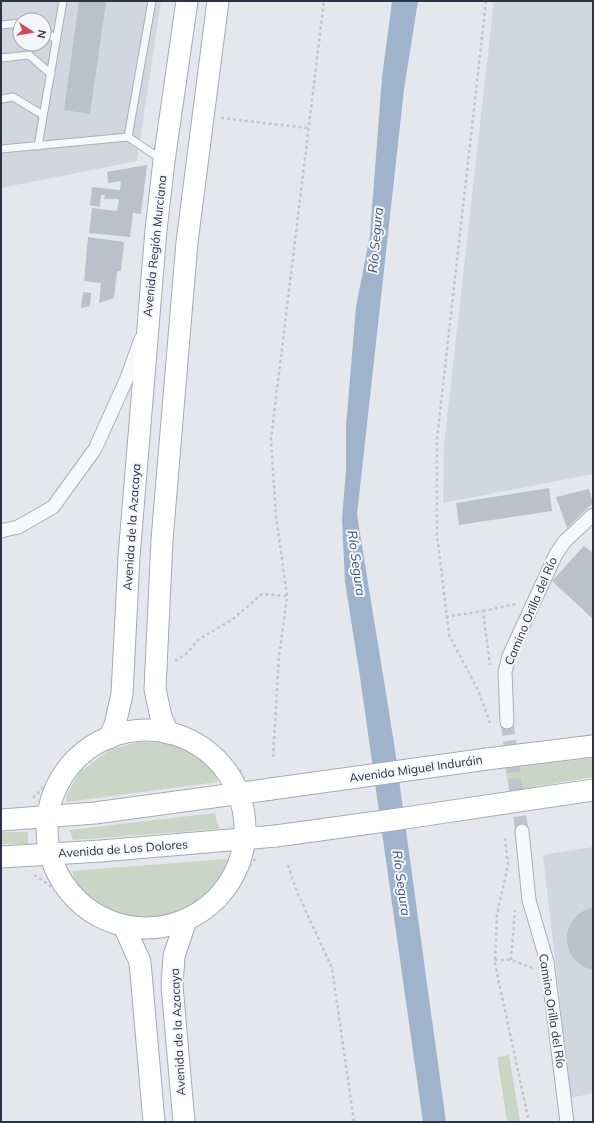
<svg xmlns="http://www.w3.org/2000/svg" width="594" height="1123" font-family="Mulish,sans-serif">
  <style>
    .built { fill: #d2d6de; fill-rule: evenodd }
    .green { fill: #c9d6c5 }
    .water { fill: #9fb4cc }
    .building { fill: #bbc0ca }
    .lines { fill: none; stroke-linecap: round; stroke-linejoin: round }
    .street-tunnel { stroke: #bfc3cb; stroke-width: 13; stroke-dasharray: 13 6; stroke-linecap: butt }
    .lane-casing { stroke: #a9aeb7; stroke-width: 9 }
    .street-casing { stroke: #a9aeb7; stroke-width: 15 }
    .primary-casing { stroke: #a3abb8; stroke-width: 23 }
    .path { stroke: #c2c5cb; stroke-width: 2.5; stroke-dasharray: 3 3; stroke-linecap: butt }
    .lane { stroke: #f7f8fa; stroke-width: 7 }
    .street { stroke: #f7f8fa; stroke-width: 13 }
    .primary { stroke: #fff; stroke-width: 21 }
    .primary-bridge-casing { stroke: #a3abb8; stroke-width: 23; stroke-linecap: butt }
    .primary-bridge { stroke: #fff; stroke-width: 21 }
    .labels { text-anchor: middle; stroke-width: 4; stroke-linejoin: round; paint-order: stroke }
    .street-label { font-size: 12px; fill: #2b3445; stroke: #f4f6f9 }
    .water-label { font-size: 13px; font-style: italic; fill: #34527a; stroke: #f4f6f9 }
  </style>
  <rect width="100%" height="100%" fill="#e4e7ec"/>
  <g class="built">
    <path d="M 1,1 L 161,1 L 137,161 L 1,188 ZM 20,20 L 44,20 L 44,44 L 20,44 Z"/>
    <polygon points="494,1 593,1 593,474 443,503 444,445"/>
    <polygon points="593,847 593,1093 571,1098 543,855"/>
  </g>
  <g class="green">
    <path d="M 138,742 C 146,742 156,741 164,743 C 185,747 210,760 218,782 L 67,802 L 66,796 L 79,773 L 109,750 Z"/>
    <polygon points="593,758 593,777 509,791 505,768"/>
    <polygon points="215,813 219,829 73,840 69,830"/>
    <rect x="1" y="832" width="27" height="12"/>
    <path d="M 228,859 C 222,878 209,899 191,910 C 183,915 172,916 162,917 C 153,918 143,919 134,918 C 115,916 92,903 79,888 C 75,884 74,877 72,871 Z"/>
    <polygon points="509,1055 520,1122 507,1122 507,1120 497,1057"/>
  </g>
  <polygon class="water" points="392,1 418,1 404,89 357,515 394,743 446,1122 423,1122 360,677 345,582 342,519 346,470 346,426 356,307 370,235 382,77"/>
  <g class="building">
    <polygon points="79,1 106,2 90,114 64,110"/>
    <polygon points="147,165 141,214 133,213 130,237 89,233 92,208 117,211 119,199 104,199 105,195 101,195 100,207 90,205 92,187 120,190 121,181 108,183 107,172"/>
    <polygon points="88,237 124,242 121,271 117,271 114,298 99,303 101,283 84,281"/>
    <polygon points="83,292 91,293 90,306 81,308"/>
    <polygon points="549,488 552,511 459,525 456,503"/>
    <polygon points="589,489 593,503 567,528 556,497"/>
    <polygon points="584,546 593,553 593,619 552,581"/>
    <polygon points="593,907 593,970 584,967 576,961 570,953 567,943 567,933 571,923 577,915 585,910"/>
  </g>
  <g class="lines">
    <polyline class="street-tunnel" points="507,722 522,831"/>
    <defs>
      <g id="lane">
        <polyline points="1,25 20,23"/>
        <polyline points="44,29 56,40"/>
        <polyline points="1,58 29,55 51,74"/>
        <polyline points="1,99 13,97 43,115"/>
        <polyline points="128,137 161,159"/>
        <polyline points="38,146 63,1"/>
        <polyline points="1,149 128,137 152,1"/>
      </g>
      <g id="street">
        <polyline points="1,531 18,527 53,507 95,449 127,378 141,339"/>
        <polyline points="507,722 505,672 509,656 556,554 565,541 593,515"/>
        <polyline points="522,831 529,900 547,962 567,1122"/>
      </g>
      <g id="primary">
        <circle cx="146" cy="829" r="99"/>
        <polyline points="168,733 161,717 155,689 162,540 187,242 218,1"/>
        <polyline points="109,738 115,725 122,694 129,557 156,230 164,161 187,1"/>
        <polyline points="487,759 593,746"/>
        <polyline points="1,820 95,813 271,789"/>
        <polyline points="392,820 593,790"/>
        <polyline points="1,857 101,851 276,836"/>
        <polyline points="124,926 140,962 154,1122"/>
        <polyline points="184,1122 172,986 174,956 186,920"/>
      </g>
    </defs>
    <use href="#lane" class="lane-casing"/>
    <use href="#street" class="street-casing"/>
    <use href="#primary" class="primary-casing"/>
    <g class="path">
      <polyline points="486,1 437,439 437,534 449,635 478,690 490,723"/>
      <polyline points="221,118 308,128"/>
      <polyline points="483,611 516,604"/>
      <polyline points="446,617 483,611 490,665"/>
      <polyline points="175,661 186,654 198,640 233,619 262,594 287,596"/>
      <polyline points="187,730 214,746 243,773"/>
      <polyline points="273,757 279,657 287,596 276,516 271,439 324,1"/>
      <path d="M 33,798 C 53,779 66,755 90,738"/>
      <polyline points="505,838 508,865 497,914 495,964 529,1122"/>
      <polyline points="288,865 297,892 332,968 354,1122"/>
      <path d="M 34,875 C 62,890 75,919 107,931"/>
      <path d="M 205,921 C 233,905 237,879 257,857"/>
      <polyline points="495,960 511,960 533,968"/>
      <polyline points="511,960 515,910"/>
    </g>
    <use href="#lane" class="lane"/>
    <use href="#street" class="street"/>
    <use href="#primary" class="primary"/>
    <defs>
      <g id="primary-bridge">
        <polyline points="271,789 487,759"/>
        <polyline points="276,836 392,820"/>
      </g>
    </defs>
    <use href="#primary-bridge" class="primary-bridge-casing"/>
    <use href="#primary-bridge" class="primary-bridge"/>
  </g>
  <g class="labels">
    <g class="street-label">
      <text transform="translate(155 246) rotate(-84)" y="4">Avenida Región Murciana</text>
      <text transform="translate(132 527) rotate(-86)" y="4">Avenida de la Azacaya</text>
      <text transform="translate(531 611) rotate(-67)" y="4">Camino Orilla del Río</text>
      <text transform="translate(416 769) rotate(-8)" y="4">Avenida Miguel Induráin</text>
      <text transform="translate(123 849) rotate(-4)" y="4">Avenida de Los Dolores</text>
      <text transform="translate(552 1011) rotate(81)" y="4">Camino Orilla del Río</text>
      <text transform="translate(178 1032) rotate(-93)" y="4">Avenida de la Azacaya</text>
    </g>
    <g class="water-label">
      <text transform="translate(375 240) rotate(-85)" y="5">Río Segura</text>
      <text transform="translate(357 563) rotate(82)" y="5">Río Segura</text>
      <text transform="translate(402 883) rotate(82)" y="5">Río Segura</text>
    </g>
  </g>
  <rect width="594" height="1123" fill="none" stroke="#2b3445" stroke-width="4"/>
  <g transform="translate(32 32) rotate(102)"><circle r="19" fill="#f4f6f9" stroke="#a4a8b1"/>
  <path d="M0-3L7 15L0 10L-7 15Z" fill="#d1495b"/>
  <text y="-6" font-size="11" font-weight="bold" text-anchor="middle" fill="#2b3445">N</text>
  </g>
</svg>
